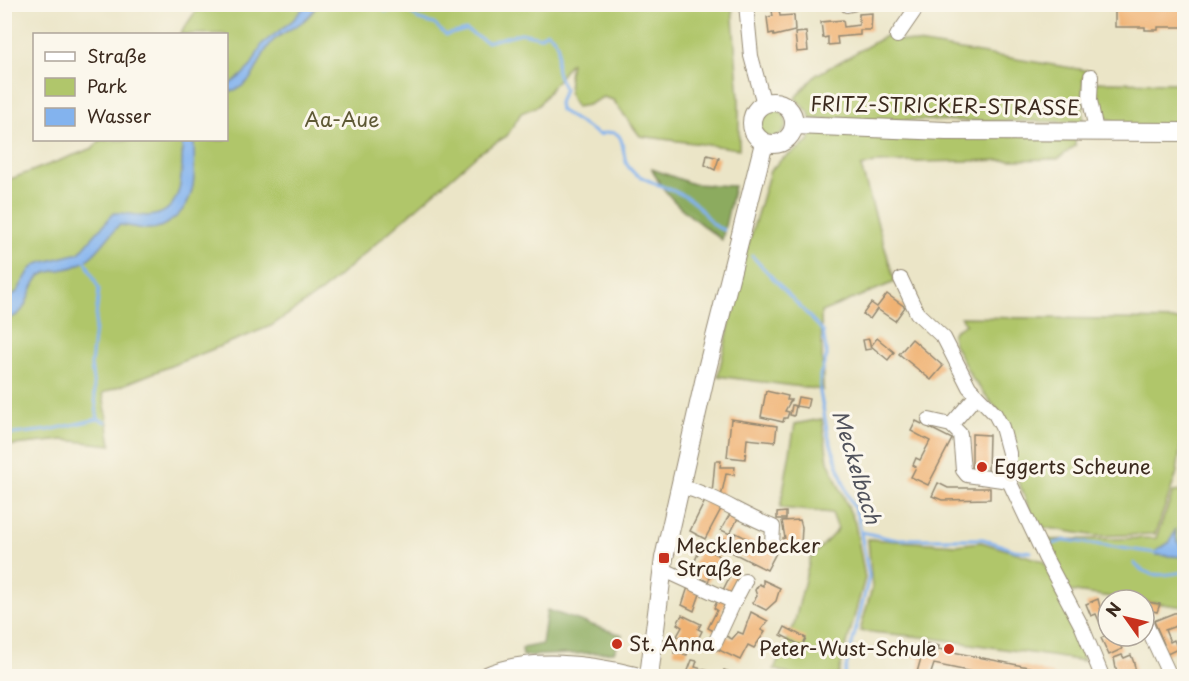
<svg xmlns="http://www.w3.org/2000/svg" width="1189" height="681" font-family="'Playpen Sans',sans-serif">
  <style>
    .green { fill: #b0c66b; stroke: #767844; stroke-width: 1.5 }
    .forest { fill: #8cab5f; stroke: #646a3e; stroke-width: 1.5 }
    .water { fill: #83b3ee; stroke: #5f6e86; stroke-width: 1.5 }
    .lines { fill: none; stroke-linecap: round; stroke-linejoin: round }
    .stream { stroke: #83b3ee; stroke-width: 3 }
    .building { fill: #f0b273 }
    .minor-casing { stroke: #938872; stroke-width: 16 }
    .major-casing { stroke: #938872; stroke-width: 20 }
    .minor { stroke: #fff; stroke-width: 14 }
    .major { stroke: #fff; stroke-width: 18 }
    .poi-dot { fill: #c8321e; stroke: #fbf7ec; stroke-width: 2 }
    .labels { text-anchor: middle; stroke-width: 6; stroke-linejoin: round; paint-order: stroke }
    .street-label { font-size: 20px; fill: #3b2a1e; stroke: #fbf7ec }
    .park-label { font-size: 20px; fill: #5e5935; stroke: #fbf7ec }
    .poi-label { font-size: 20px; fill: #3b2a1e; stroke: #fbf7ec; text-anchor: start }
    .water-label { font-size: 21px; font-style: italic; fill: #51535c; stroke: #fbf7ec }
  </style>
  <rect width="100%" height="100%" fill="#fbf7ec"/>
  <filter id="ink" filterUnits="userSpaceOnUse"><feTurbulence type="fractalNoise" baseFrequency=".0167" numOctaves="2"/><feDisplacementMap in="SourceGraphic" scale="12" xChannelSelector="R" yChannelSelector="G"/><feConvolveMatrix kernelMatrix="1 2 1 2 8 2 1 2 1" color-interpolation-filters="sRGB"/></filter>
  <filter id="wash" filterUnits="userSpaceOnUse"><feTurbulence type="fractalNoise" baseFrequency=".008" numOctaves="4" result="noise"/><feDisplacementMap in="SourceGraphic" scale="24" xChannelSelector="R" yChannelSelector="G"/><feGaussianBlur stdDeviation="1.35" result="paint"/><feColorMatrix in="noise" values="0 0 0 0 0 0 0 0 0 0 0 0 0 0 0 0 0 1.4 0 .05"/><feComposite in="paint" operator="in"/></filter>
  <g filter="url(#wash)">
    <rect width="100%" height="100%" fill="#ebe5c7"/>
    <g class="green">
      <path d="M 200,5 L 732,5 L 739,99 L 739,149 L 640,136 L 613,100 L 603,97 L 588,105 L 576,107 C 565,94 569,76 571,62 L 538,106 L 521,113 L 507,136 L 479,153 L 322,291 L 271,326 L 103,393 L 111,445 L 64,440 L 5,446 L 5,181 L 93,148 L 100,140 L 226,140 L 226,34 L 180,34 Z"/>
      <polygon points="891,33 899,40 1091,71 1083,79 1083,122 810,119 809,112 795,98 816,75"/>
      <path d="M 1095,82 L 1184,83 L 1184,126 C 1158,126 1104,136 1096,101 C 1094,95 1095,88 1095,82 Z"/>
      <circle cx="772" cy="123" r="14"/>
      <polygon points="811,132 1075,136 1075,146 1058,159 874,163 861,167 895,282 821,312 823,390 718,376 746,252 770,171 782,159 809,142"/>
      <polygon points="961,317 1184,320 1184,421 1177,473 1155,534 1096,536 1036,526 1016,475 1012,436 1003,417 972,378 954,344 952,336 954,331 966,324"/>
      <polygon points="822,419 828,461 855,523 865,578 838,676 794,676 774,669 794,625 810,559 838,529 832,513 780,508 795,424"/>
      <polygon points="1184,491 1184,607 1068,591 1041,540 1156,538 1173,492"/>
      <polygon points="868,539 957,545 981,542 1043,561 1060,591 1083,652 1083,661 932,638 860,631 872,588"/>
    </g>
    <g class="forest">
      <path d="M 652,169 L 693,184 L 734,186 L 722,240 C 694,219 666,201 652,169 Z"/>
      <polygon points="547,610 622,635 614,652 523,656 522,648 542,644"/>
    </g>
    <g class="water">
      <path d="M 307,4 L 317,5 C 305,26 289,27 273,41 C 255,59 260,84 227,93 L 227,86 L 241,76 L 251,66 L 262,44 L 293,20 Z"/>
      <path d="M 182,140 L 194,140 C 194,168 199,197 176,217 C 168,224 157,230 146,229 C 137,229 129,225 119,225 C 105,240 95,258 76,266 C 65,271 45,269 37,279 C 25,296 29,316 5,319 L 5,301 L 17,292 L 30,270 L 37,264 L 79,253 L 114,213 C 125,212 135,216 147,216 C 187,215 182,166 182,140 Z"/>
      <polygon points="1175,530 1177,541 1184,550 1184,557 1157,555 1156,551 1170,542"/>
    </g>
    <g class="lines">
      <g class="stream">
        <path d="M 380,4 L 385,11 L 407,9 L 419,20 L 434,24 L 446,35 L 466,30 L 487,42 L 521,33 L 540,37 L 547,32 C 567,46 553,58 557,71 C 558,77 562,82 564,89 L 559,103 L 560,110 L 599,135 C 633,123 616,157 632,171 C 646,183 674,188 691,200 C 703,209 709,226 724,230"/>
        <polyline points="752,256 823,331 827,356 820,375 820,392 828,435 847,493 858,517 869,577 844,676"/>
        <polyline points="85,260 99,289 91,365 97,413 98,419 106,422"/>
        <polyline points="4,435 49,430 98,419"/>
        <polyline points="862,532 892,539 983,539 1014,550 1031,552"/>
        <polyline points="1049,545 1066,540 1156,553"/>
        <path d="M 1134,563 C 1147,579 1166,575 1184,572"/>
      </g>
    </g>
    <g id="blocks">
      <g class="building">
        <polygon points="1184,4 1184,27 1158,27 1158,30 1145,30 1145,27 1115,27 1115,5"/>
        <polygon points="779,10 780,16 794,15 795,31 774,36 773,33 769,34 767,17 773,16 772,11"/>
        <polygon points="872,13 871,30 860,30 860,35 837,37 838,44 828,45 828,37 823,38 821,22 843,20 844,27 859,25 859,14"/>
        <polygon points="806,32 808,51 797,52 795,33"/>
        <polygon points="707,155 719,158 715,170 705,165"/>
        <polygon points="887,294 905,307 895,321 877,309 870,319 863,314 871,303 877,307"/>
        <polygon points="877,338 894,352 888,360 871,346"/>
        <polygon points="869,339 871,349 865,350 863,340"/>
        <polygon points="912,339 943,366 931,380 899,354"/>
        <polygon points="766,391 788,396 787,400 791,400 785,411 789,412 787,418 784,418 783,422 761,417"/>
        <polygon points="798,397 809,399 807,408 796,406 794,416 790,415 792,405 796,406"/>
        <polygon points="731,419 777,426 775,442 747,439 745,459 727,457"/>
        <polygon points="916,421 952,439 928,485 911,477 916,467 913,465 916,458 920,460 930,441 911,431"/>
        <polygon points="972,434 989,435 988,473 972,473"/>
        <polygon points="715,461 721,461 720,467 735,467 734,475 726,474 721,497 712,494"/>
        <polygon points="938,483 948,488 990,488 990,499 942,500 932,496"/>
        <polygon points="705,501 721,509 705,539 690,531"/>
        <polygon points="786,512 786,519 777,519 777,513"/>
        <polygon points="730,514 738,518 730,534 721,530"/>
        <polygon points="800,520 802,527 801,545 783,546 783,538 785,538 782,521"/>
        <polygon points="736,533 776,553 767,570 731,552 735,544 732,542"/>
        <circle cx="721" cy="545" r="7"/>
        <polygon points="701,546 719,556 708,582 690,573"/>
        <polygon points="732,572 740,576 730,594 723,590"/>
        <polygon points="763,580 780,588 776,601 766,610 752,603 757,596 755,590 759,584 763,586"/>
        <polygon points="688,587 700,594 694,611 682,605"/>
        <polygon points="719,597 727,601 721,612 725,613 715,632 708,628 717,610 714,608"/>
        <polygon points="1098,599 1101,611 1108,608 1108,622 1101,625 1096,614 1091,616 1086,604"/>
        <polygon points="1147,602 1160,604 1157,612 1149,610 1144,612 1144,603"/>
        <polygon points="751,612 768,621 761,630 765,632 754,648 748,645 740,660 719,650 726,636 732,639 738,632 743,634"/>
        <polygon points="1184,612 1184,622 1181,624 1179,619 1179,625 1165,630 1170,642 1174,640 1178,649 1165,655 1161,645 1164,644 1154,621 1174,613"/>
        <polygon points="682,615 701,624 698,629 702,631 695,645 677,636 682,627 677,624"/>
        <polygon points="785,627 806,638 802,646 781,635"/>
        <polygon points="1108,634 1127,636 1118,640 1122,649 1109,655 1101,638"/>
        <polygon points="925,643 939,646 938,649 1033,668 1058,676 992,676 934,664 930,676 916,676 921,658 910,656 912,649 923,652"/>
        <polygon points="674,646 688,647 687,655 674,653"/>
        <polygon points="1122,655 1124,658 1131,655 1134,663 1136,672 1130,676 1119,676 1117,674 1114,658"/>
        <polygon points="692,660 697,661 695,667 709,671 707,676 686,676"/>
        <polygon points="724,670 741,676 722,676"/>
      </g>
    </g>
  </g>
  <g filter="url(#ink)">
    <use href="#blocks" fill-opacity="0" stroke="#938872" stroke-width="1.5"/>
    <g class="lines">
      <defs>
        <g id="minor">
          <polyline points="746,4 751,56 764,104"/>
          <polyline points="847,5 852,4"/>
          <polyline points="897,36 919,4"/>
          <polyline points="1091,76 1090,100 1096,131"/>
          <polyline points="901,279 917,313 944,338 969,387 995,414 1002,427 1009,453 1009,481 1045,557 1082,627 1102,676"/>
          <polyline points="929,420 951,425 960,434 963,470 967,475 1009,481"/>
          <polyline points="951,425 976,396"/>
          <path d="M 679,486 C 716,495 739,514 773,527 L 772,544"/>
          <polyline points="662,569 734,602 745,581"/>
          <polyline points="1145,622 1170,676"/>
          <polyline points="715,643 734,602"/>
        </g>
        <g id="major">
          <circle cx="773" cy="123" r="21"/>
          <polyline points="794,125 946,131 1184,132"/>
          <path d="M 487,676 C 530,657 591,665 635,676"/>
          <polyline points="649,676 664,558 706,373 764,143"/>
        </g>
      </defs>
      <use href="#minor" class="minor-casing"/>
      <use href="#major" class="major-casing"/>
      <use href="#minor" class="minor"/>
      <use href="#major" class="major"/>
    </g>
  </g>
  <g class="poi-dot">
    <circle cx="982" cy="467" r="6"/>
    <rect x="658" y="552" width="12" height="12" rx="3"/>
    <circle cx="617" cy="644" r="6"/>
    <circle cx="949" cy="649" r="6"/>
  </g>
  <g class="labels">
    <g class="street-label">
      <text transform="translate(945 106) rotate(1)" y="7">FRITZ-STRICKER-STRASSE</text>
    </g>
    <g class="park-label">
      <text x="342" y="127">Aa-Aue</text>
    </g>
    <g class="poi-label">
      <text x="994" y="474">Eggerts Scheune</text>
      <text x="676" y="553">Mecklenbecker<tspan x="676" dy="23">Straße</tspan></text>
      <text x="629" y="651">St. Anna</text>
      <text x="937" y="656" text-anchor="end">Peter-Wust-Schule</text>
    </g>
    <g class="water-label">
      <text transform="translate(856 467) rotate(73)" y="7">Meckelbach</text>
    </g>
  </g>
  <rect width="1189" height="681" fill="none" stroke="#fbf7ec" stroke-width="24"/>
  <rect x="33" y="33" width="195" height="108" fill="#fbf7ec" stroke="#aea59a" stroke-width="1.5"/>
  <rect x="45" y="52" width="30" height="9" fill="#ffffff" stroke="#aea59a" stroke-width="1.5"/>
  <text x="87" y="63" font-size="18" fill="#3b2a1e">Straße</text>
  <rect x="45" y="78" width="30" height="18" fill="#b0c66b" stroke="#aea59a" stroke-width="1.5"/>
  <text x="87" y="93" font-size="18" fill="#3b2a1e">Park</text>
  <rect x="45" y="108" width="30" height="18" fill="#83b3ee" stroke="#aea59a" stroke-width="1.5"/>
  <text x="87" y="123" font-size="18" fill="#3b2a1e">Wasser</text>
  <g transform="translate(1126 618) rotate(304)"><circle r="28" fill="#fbf7ec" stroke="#aea59a" stroke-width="1.5"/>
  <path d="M0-4.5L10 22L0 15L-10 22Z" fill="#c8321e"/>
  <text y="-9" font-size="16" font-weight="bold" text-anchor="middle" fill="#3b2a1e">N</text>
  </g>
</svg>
